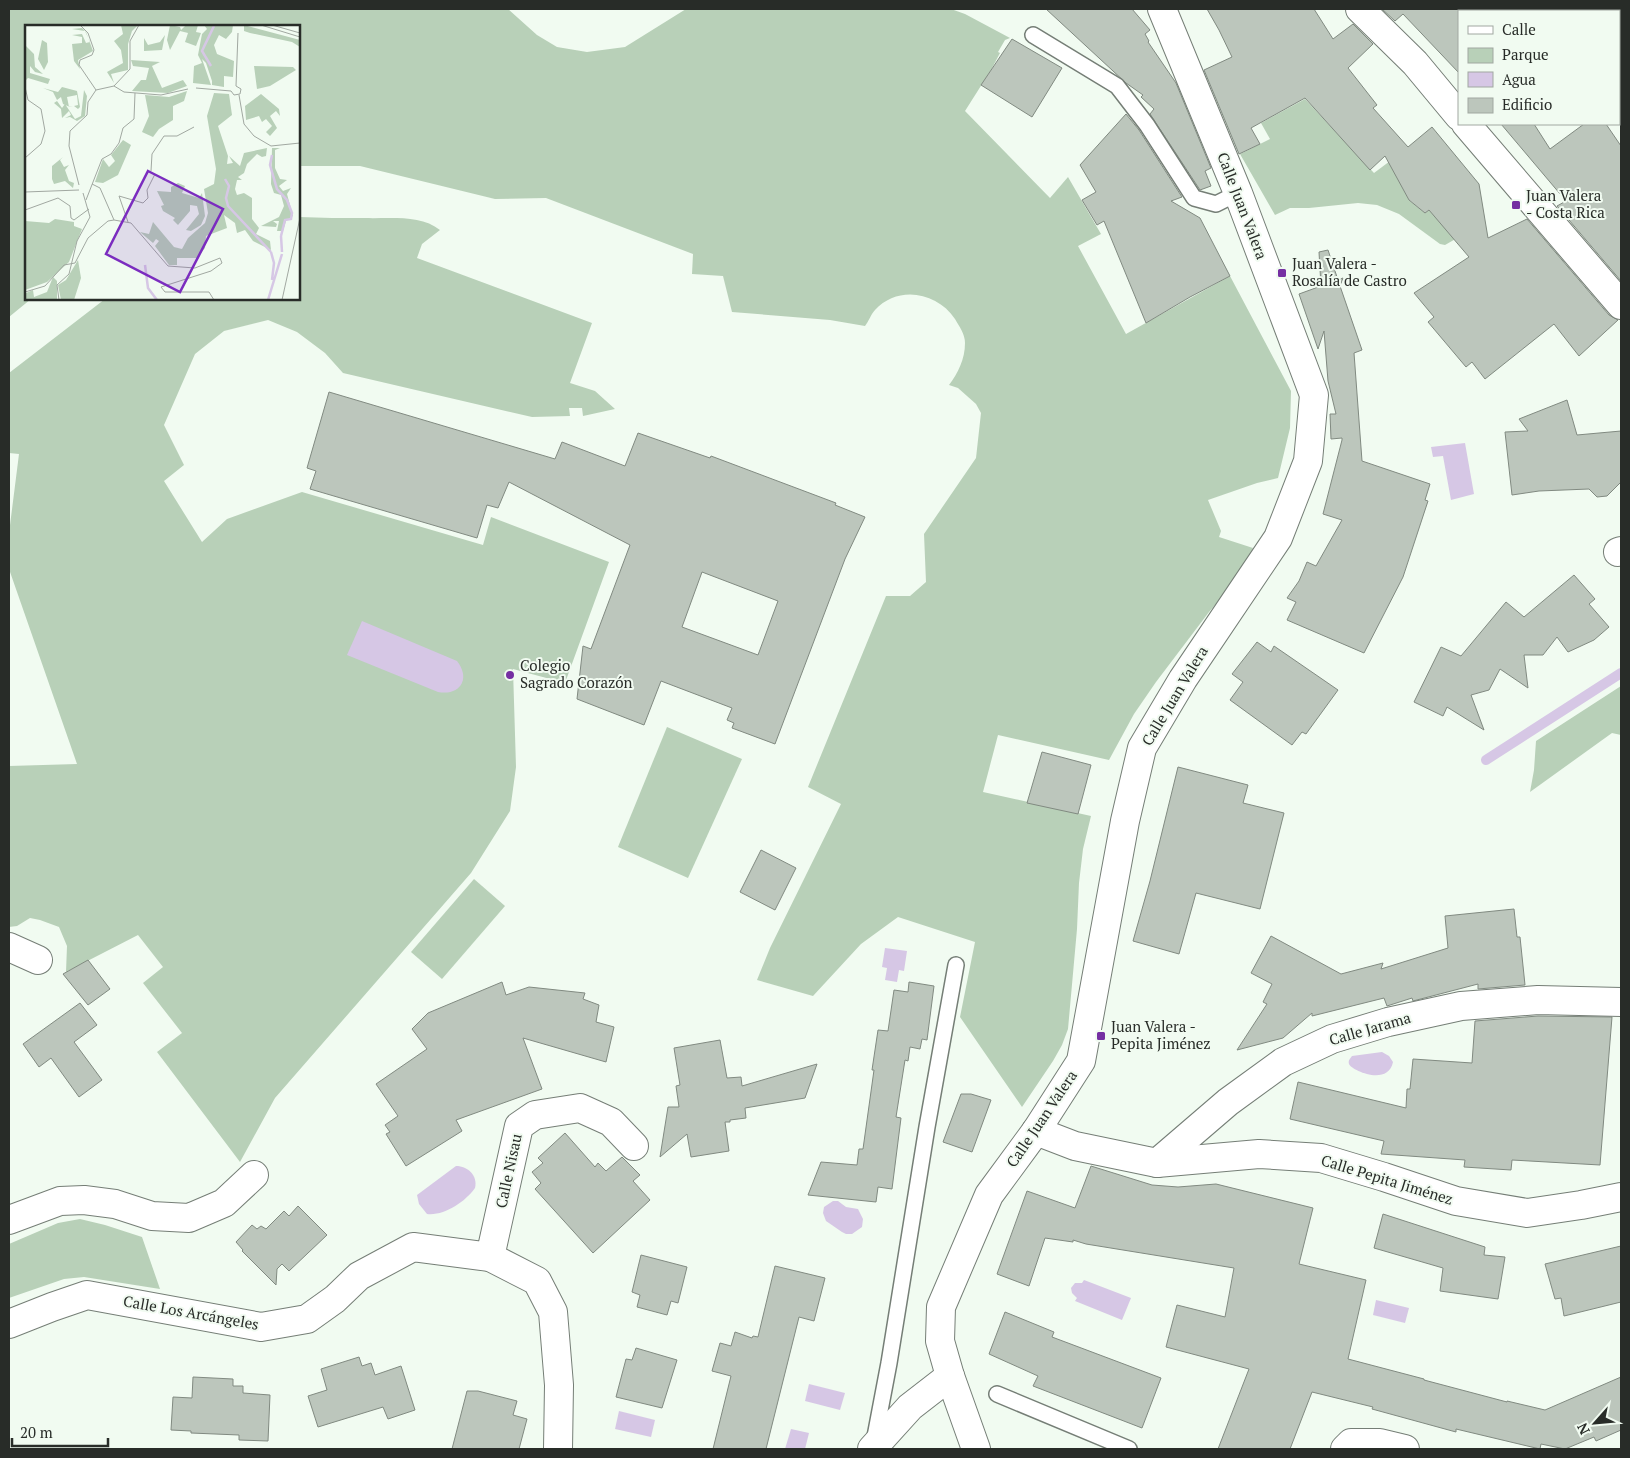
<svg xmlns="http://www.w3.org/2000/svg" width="1630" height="1458" font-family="'PT Serif',serif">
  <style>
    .green { fill: #b8d0b8 }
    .water { fill: #d6c7e5 }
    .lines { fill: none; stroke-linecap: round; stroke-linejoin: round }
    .stream { stroke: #d6c7e5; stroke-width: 10 }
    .building { fill: #bcc6bc; stroke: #818a81; fill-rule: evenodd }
    .service-casing { stroke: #757e76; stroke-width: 18 }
    .minor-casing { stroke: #757e76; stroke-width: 30 }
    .tertiary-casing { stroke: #757e76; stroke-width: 30 }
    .service { stroke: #fff; stroke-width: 15 }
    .minor { stroke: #fff; stroke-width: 28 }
    .tertiary { stroke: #fff; stroke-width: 28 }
    .poi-dot { fill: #752fa2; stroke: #f1fbf1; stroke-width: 2 }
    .labels { text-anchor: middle; stroke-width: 4; stroke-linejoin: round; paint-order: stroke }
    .poi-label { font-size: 15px; fill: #282c28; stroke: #f1fbf1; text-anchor: start }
    .street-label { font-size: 15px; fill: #282c28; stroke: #f1fbf1 }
    .inset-river { fill: none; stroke: #d6c7e5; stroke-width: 2.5 }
    .inset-road { fill: none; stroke: #a1a8a1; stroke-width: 1 }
    .view { fill: #7b2cbf; fill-opacity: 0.15; stroke: #7b2cbf; stroke-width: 2.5 }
    .inset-edge { fill: none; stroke: #282c28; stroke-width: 2.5 }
  </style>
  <rect width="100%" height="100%" fill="#f1fbf1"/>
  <g class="green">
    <path d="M 9,9 L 508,9 L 537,35 L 557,47 L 587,52 L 625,47 L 686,9 L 951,9 L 965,14 L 1010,38 L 1005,40 L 998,52 L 1000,53 L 991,70 L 965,111 L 1050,198 L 1068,177 L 1101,234 L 1078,246 L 1126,334 L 1230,276 L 1291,391 L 1290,428 L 1278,478 L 1257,483 L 1208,500 L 1221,531 L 1219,537 L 1253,548 L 1244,571 L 1209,612 L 1156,682 L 1134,714 L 1109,760 L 998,735 L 983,792 L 1091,816 L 1083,849 L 1079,883 L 1077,929 L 1068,1029 L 1062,1045 L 1053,1061 L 1022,1107 L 960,1017 L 975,942 L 898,917 L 861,944 L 813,996 L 757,980 L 770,948 L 841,804 L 808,787 L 886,596 L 910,596 L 926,582 L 924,534 L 976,458 L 981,413 L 976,404 L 958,388 L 949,385 C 958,373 965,359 965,343 C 965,334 959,326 955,319 C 937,292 898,285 875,310 C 871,314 869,321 865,326 L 830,320 L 732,312 L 723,276 L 692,274 L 693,254 L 546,198 L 495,199 L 360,166 L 299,166 L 299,26 L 26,26 L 26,299 L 31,299 L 9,317 Z"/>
    <polygon points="1305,99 1374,173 1390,161 1409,200 1425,213 1429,210 1459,237 1445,245 1440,244 1399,214 1377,205 1358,203 1309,208 1290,208 1275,215 1240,154 1270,139 1261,123"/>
    <path d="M 299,217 C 321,218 343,218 365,218 C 388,219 420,214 440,230 L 422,244 L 417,258 L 592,323 L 570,383 L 595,391 L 615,409 L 583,416 L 582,408 L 569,408 L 570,416 L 532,417 L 343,373 L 325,353 L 297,332 L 268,320 L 224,331 L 195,354 L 164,425 L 184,465 L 164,481 L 202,542 L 227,519 L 302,492 L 483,545 L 491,517 L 609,562 L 565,683 L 513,669 L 516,767 L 510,811 L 471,873 L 275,1098 L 240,1162 L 157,1052 L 182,1033 L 143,983 L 163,967 L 138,935 L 66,972 L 67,946 L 59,927 L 40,920 L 30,918 L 17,926 L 9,927 L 9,766 L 77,764 L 9,569 L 9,533 L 19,454 L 9,453 L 9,373 L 105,299 L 299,299 Z"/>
    <polygon points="1621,686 1621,735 1612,733 1530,792 1534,770 1536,741"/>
    <polygon points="667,727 742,759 688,878 618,847"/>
    <polygon points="474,879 505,906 442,979 411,952"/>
    <polygon points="80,1219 105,1225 142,1237 160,1289 84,1277 64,1279 9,1298 9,1244 58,1223"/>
  </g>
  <g class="water">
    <polygon points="1465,443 1474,494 1451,500 1443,456 1433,457 1431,447"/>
    <path d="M 362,621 L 457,661 C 471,679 460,696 438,692 L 347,655 Z"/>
    <polygon points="885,948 907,951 904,971 899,970 897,982 885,980 887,968 882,967"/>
    <path d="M 1382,1052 L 1389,1056 L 1393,1062 C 1388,1087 1351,1070 1349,1064 C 1348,1060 1350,1059 1352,1056 Z"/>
    <path d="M 456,1166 C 468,1166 478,1176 475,1188 C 465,1202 444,1216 427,1214 L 419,1204 L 417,1195 Z"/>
    <polygon points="833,1201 838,1201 846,1207 858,1209 863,1219 862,1227 852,1234 846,1234 842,1232 826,1221 823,1213 824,1207"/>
    <polygon points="1084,1280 1131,1298 1122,1320 1075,1301 1077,1298 1072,1293 1071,1288 1075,1283 1082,1283"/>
    <polygon points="1376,1300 1409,1308 1405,1323 1373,1315"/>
    <polygon points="809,1384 845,1393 840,1410 805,1401"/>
    <polygon points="619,1411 655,1420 651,1437 615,1429"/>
    <polygon points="791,1429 809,1433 805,1449 785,1449"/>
  </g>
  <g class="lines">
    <polyline class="stream" points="1486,760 1621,673"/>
  </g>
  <g class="building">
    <polygon points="1046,9 1132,9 1150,30 1145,34 1149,41 1148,42 1176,83 1211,168 1205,171 1211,186 1200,190 1150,114 1154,109 1141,97 1143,95 1126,83"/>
    <polygon points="1207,9 1314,9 1333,39 1353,24 1373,44 1348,68 1377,105 1373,108 1408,147 1432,127 1479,184 1488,238 1527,219 1609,315 1618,320 1579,356 1554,324 1485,379 1472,362 1466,367 1428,322 1434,317 1414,293 1469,257 1429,210 1425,213 1409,200 1385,156 1370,170 1305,98 1251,128 1260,144 1239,154 1204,70 1232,57 1219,30"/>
    <polygon points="1382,9 1459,9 1459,73 1403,14 1395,21"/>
    <polygon points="1012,39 1062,68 1032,117 981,85"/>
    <polygon points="1126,114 1139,130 1182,197 1171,201 1200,218 1230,276 1190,297 1146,323 1104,221 1097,225 1082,200 1096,192 1080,165"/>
    <polygon points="1501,124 1534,124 1550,149 1584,124 1606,124 1621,146 1621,281 1557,206 1566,201"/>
    <polygon points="1328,250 1338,280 1343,278 1340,286 1362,350 1354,353 1362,461 1430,484 1425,500 1428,501 1403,577 1364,653 1287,620 1296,602 1287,598 1299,581 1307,562 1316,566 1342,520 1323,514 1342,440 1342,438 1331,439 1330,414 1336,414 1328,381 1324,331 1318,349 1299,294 1321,286 1319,252"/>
    <path d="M 329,392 L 555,459 L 562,442 L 625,466 L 638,433 L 710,458 L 711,456 L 836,503 L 835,505 L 865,517 L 845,559 L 775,744 L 732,728 L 734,723 L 727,720 L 732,708 L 661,681 L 644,725 L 577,699 L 583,646 L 591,649 L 630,545 L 509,482 L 498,508 L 487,505 L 477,538 L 310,489 L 316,471 L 307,468 ZM 702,572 L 778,601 L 758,655 L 682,627 Z"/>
    <polygon points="1567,400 1577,435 1621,431 1621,482 1607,496 1597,497 1589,489 1539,491 1512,495 1505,432 1528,431 1519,419"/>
    <polygon points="1574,575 1595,599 1589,604 1609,627 1594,640 1568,652 1557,637 1543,655 1524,655 1528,688 1500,669 1489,690 1471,695 1484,730 1447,707 1443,716 1414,702 1441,647 1461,656 1506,602 1524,617"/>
    <polygon points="1257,642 1271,652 1274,646 1338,690 1306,734 1302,732 1292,745 1230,700 1243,682 1232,674"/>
    <polygon points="1042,752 1091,765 1078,814 1027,803"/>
    <polygon points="1178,767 1248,785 1243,803 1284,813 1260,909 1196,893 1179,954 1133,941 1150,881"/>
    <polygon points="761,850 796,868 775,910 740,892"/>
    <polygon points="1514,909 1517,937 1520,937 1525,985 1478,989 1478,984 1413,1001 1412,998 1387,1006 1384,998 1312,1016 1312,1013 1283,1038 1237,1050 1267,1004 1263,1002 1272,984 1251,973 1271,936 1341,974 1383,963 1381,969 1448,948 1445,916"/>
    <polygon points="88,960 110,989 88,1005 63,974"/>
    <polygon points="502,982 506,995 529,987 585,993 583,999 599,1005 596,1022 614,1027 606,1062 523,1038 542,1089 456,1120 462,1131 406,1166 386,1134 390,1132 385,1125 398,1116 376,1084 427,1049 412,1029 428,1013"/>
    <polygon points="909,982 934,986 927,1040 922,1039 920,1049 910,1047 908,1061 905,1060 896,1117 901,1118 892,1189 878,1187 876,1202 808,1195 821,1162 857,1165 859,1149 863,1149 874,1070 872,1070 878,1030 888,1031 894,990 908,992"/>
    <polygon points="80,1003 97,1025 74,1042 102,1080 79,1097 51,1058 39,1067 23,1044"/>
    <polygon points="1538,1016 1612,1017 1600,1165 1512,1160 1511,1170 1464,1167 1465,1160 1381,1154 1384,1141 1290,1119 1298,1082 1406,1108 1407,1089 1410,1089 1413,1059 1472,1063 1475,1021"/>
    <polygon points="720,1040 727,1078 741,1077 742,1086 817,1064 805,1098 745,1108 746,1118 730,1120 730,1122 725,1122 729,1151 691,1157 687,1134 660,1157 668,1107 679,1107 676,1086 680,1085 674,1048"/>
    <polygon points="961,1094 971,1094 991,1100 972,1152 943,1142"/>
    <polygon points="565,1133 595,1167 598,1163 606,1171 622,1157 640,1175 633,1181 650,1200 593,1253 535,1189 541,1183 532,1172 543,1163 538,1158"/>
    <polygon points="1091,1166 1152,1185 1178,1187 1216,1184 1313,1208 1299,1264 1366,1280 1348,1359 1424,1379 1424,1380 1507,1402 1507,1401 1545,1410 1621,1377 1621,1430 1596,1441 1594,1437 1565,1449 1541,1444 1540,1449 1456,1429 1456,1432 1372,1409 1373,1407 1312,1392 1290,1449 1218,1449 1249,1369 1166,1347 1177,1305 1225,1317 1234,1268 1086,1244 1073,1240 1073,1242 1045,1238 1029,1286 997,1274 1027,1191 1075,1208"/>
    <polygon points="298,1206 327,1235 289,1271 282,1264 277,1269 276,1285 242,1251 243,1250 236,1242 252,1225 257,1229 261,1226 266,1229 284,1211 289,1216"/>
    <polygon points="1383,1214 1485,1247 1484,1255 1505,1257 1498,1299 1440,1291 1443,1268 1374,1248"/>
    <polygon points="1621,1246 1621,1302 1564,1316 1561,1298 1555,1299 1545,1264"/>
    <polygon points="641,1255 687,1267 678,1303 671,1301 667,1315 637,1307 640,1295 632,1292"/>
    <polygon points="775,1266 825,1278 814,1321 799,1317 766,1449 713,1449 731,1376 712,1371 720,1343 731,1346 735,1332 752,1338 753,1336 758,1337"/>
    <polygon points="1005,1312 1054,1332 1052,1337 1161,1378 1142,1428 1033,1386 1038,1376 989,1354"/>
    <polygon points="636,1348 677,1360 662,1408 616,1397 626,1359 632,1360"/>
    <polygon points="359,1357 362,1366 371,1363 375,1375 401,1366 415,1410 388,1419 383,1407 318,1427 308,1396 327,1390 321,1369"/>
    <polygon points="193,1377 233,1379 233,1386 243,1386 243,1393 270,1395 268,1441 239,1440 239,1435 191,1433 191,1431 171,1430 173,1397 192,1398"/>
    <polygon points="467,1391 478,1391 517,1401 513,1415 527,1419 519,1449 452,1449"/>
  </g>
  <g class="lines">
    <defs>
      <g id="service">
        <polyline points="1033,35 1117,86 1147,125 1194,198 1216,204 1238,193"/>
        <polyline points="997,1394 1129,1449"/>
        <polyline points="874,1442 889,1363 927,1127 956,965"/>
      </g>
      <g id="minor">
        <polyline points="1618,552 1621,551"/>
        <polyline points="9,947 38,960"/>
        <polyline points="1036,1131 1075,1146 1157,1163 1259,1154 1321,1158 1384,1177 1456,1201 1527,1213 1581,1205 1621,1197"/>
        <polyline points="1157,1163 1228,1102 1283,1062 1332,1039 1388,1022 1461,1006 1538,1000 1621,1002"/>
        <polyline points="9,1220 60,1201 84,1200 115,1204 152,1216 189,1218 224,1203 254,1175"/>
        <polyline points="490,1257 519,1126 535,1115 580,1108 611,1122 634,1146"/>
        <polyline points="1345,1449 1351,1443 1380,1443 1405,1449"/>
      </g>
      <g id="tertiary">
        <polyline points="1360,9 1415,63 1459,116"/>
        <polyline points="1466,124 1621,305"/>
        <polyline points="9,1324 52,1307 87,1295 261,1327 307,1319 335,1299 359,1276 413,1247 490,1257 537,1281 553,1312 559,1385 558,1449"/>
        <polyline points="872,1449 910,1407 950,1376"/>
        <polyline points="976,1449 950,1376 940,1341 941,1307 989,1195 1036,1131 1081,1061 1125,821 1142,748 1183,679 1278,538 1308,461 1314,395 1238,193 1162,9"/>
      </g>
    </defs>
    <use href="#service" class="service-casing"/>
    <use href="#minor" class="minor-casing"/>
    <use href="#tertiary" class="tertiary-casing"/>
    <use href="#service" class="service"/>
    <use href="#minor" class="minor"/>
    <use href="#tertiary" class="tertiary"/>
  </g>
  <g class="poi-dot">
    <rect x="1511" y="200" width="10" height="10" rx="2.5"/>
    <rect x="1277" y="268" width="10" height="10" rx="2.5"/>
    <circle cx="510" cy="675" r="5"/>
    <rect x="1096" y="1031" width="10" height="10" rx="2.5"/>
  </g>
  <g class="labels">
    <g class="poi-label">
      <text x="1526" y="201">Juan Valera<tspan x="1526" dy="17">- Costa Rica</tspan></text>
      <text x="1292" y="269">Juan Valera -<tspan x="1292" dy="17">Rosalía de Castro</tspan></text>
      <text x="520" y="671">Colegio<tspan x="520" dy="17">Sagrado Corazón</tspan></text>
      <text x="1111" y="1032">Juan Valera -<tspan x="1111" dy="17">Pepita Jiménez</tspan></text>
    </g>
    <g class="street-label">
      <text transform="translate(1242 206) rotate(69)" y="5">Calle Juan Valera</text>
      <text transform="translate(1175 696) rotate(-59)" y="5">Calle Juan Valera</text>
      <text transform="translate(1370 1029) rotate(-16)" y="5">Calle Jarama</text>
      <text transform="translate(1042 1119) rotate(-56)" y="5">Calle Juan Valera</text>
      <text transform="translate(509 1171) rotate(-78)" y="5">Calle Nisau</text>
      <text transform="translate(1387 1180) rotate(17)" y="5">Calle Pepita Jiménez</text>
      <text transform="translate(191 1313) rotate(10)" y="5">Calle Los Arcángeles</text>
    </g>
  </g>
  <g transform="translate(25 25)">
    <rect width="275" height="275" fill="#f1fbf1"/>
    <path d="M 96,0 L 113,0 L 107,6 L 103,19 L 103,45 L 86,49 L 89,58 L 82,47 L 98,38 L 96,25 L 89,16 L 98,9 ZM 145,0 L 155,2 L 156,5 L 161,0 L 173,0 L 171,7 L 176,8 L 171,21 L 160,17 L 163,8 L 155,6 L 145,25 L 142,15 ZM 179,0 L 208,0 L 207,7 L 201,14 L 194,10 L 189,20 L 192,29 L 209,36 L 208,52 L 199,51 L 199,62 L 187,60 L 187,56 L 181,38 L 177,34 L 186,60 L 168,58 L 169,41 L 177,38 L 173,30 L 177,9 L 182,4 ZM 219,0 L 275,15 L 275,22 L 267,17 L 225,8 L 219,6 ZM 57,3 L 61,7 L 68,26 L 53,35 L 55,44 L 49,36 L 47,19 L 57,18 L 57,12 L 47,10 L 57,9 L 61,18 L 65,17 L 60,6 L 47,4 ZM 140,10 L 137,25 L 119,26 L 119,13 L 123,20 L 135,17 ZM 17,15 L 22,18 L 23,37 L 19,45 L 13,34 ZM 0,20 L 9,29 L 10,42 L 18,49 L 10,47 L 5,41 L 5,48 L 25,54 L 23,59 L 3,53 L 0,56 ZM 106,35 L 135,37 L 127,41 L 137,63 L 158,55 L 162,61 L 143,68 L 107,66 L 116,55 L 121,55 L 124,43 L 108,41 ZM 229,41 L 268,42 L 271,45 L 245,61 L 232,64 ZM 37,62 L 52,66 L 55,82 L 53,84 L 49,81 L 53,80 L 52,70 L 42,72 L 44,82 L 48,81 L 45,82 L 38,79 L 36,72 L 32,75 L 28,67 L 18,63 L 33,67 ZM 59,65 L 62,71 L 60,91 L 52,96 L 45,92 L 40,93 L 46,90 L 44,86 L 37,93 L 36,84 L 29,78 L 32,76 L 37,83 L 40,79 L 50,94 L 56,91 ZM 162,66 L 159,76 L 148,81 L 148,95 L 134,104 L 128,112 L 117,107 L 124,91 L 120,70 L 144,72 ZM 189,68 L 204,69 L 207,90 L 193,101 L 203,131 L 202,139 L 208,138 L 204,131 L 215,141 L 219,128 L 242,123 L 241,131 L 237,132 L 232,129 L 222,139 L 219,148 L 213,152 L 217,155 L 212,155 L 210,164 L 212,170 L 219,168 L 227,173 L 227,194 L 234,203 L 231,209 L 245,216 L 246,225 L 228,216 L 220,205 L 212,208 L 210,198 L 199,190 L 202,203 L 181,211 L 180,223 L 172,233 L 152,233 L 152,240 L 144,240 L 130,221 L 134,216 L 131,214 L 128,218 L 115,207 L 124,209 L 128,197 L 149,222 L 157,224 L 163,213 L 180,198 L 183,188 L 179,164 L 189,159 L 191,144 L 182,91 ZM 236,69 L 254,84 L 255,91 L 251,86 L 245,91 L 252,103 L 245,111 L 241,107 L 247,101 L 241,94 L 237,97 L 234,91 L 221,95 L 220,81 ZM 98,115 L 106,120 L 93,150 L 78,158 L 70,157 L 78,134 L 84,142 L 90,136 L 86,130 ZM 247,123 L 255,123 L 250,125 L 250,143 L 255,154 L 262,155 L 254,161 L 258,166 L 266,163 L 262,169 L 268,191 L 261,196 L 258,206 L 252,206 L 254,196 L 248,196 L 252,199 L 251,202 L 236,201 L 254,192 L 259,181 L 256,170 L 249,168 L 246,159 ZM 38,132 L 35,135 L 39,142 L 44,140 L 40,145 L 44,156 L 49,158 L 48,163 L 40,156 L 29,159 L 27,154 L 27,141 ZM 153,158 L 160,161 L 157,168 L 174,173 L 177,168 L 180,191 L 176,200 L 166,206 L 161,205 L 174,189 L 172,181 L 165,180 L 165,186 L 153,200 L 148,195 L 150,193 L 138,186 L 136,181 L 139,180 L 132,166 L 146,167 L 146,162 ZM 30,194 L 49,197 L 49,201 L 57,204 L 44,237 L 22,257 L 0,265 L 0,196 L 24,198 ZM 53,235 L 56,253 L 49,275 L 36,275 L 33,260 L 41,255 ZM 28,252 L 32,256 L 32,275 L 1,275 L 1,268 L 8,265 L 9,272 L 22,267 Z" fill="#b8d0b8"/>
    <path class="inset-river" d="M 186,41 L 177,26 L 189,1M 247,130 L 245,140 L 252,164 L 262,175 L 267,188 L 266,194 L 260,195 L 256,211M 200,154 L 204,161 L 201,173 L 203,181 L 246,227M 256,211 L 257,227M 246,227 L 249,238 L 247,255M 120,240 L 123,263 L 132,275M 243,275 L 257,229"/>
    <path class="inset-road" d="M 55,0 L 63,8 L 69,25 L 67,30 L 55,35 L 54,40 L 71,65M 236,0 L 275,12M 247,0 L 275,8M 89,61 L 99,67 L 136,70 L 163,64M 89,61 L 105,44 L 105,16 L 114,0M 211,61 L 213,8M 0,62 L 3,75 L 16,84 L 20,106 L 16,119 L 0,133M 171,63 L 206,66M 206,66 L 209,70 L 215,69 L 216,64 L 211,61M 214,70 L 219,99 L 229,111 L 246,121 L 275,118M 126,146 L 127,129 L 139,111 L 152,111 L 169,102M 67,159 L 75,163 L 89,195M 54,160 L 44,121 L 45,106 L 62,90 L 63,77 L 71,65 L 89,61M 0,167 L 54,165M 61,175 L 77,134 L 86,129 L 94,118 L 98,103 L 109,94 L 110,68M 0,185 L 33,173 L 45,181 L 46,193 L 49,195 L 64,184M 103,197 L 94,171 L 118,178 L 123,173 L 122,165 L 130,149M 0,267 L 20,261 L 39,240 L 50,238 L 63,213 L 83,196 L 89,195 L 106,198 L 143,241 L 170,243 L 195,233 L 197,238 L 186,246 L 136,262 L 140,267 L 184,267 L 189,275M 34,275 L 32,260 L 44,249 L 52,216 L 65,192 L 58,168M 257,275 L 275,193"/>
    <path class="view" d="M 123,146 L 198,184 L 155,267 L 81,229 Z"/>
    <rect width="275" height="275" class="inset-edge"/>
  </g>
  <rect width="1630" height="1458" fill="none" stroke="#282c28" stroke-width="20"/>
  <rect x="1458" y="10" width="162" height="115" fill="#f1fbf1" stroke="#a1a8a1"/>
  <rect x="1468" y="26" width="25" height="8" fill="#ffffff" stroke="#a1a8a1"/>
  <text x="1502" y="35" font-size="15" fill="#282c28">Calle</text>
  <rect x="1468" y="48" width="25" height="15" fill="#b8d0b8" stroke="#a1a8a1"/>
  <text x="1502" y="60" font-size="15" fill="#282c28">Parque</text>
  <rect x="1468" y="72" width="25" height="15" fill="#d6c7e5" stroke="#a1a8a1"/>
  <text x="1502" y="85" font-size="15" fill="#282c28">Agua</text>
  <rect x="1468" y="98" width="25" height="15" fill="#bcc6bc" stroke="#a1a8a1"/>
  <text x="1502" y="110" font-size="15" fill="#282c28">Edificio</text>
  <g transform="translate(1595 1423) rotate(243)" stroke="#f1fbf1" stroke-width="4" paint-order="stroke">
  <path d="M0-4L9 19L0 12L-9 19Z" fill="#282c28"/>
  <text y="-8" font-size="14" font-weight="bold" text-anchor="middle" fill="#282c28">N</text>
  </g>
  <path d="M12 1438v8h96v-8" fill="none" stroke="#282c28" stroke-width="2.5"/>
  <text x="20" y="1438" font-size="15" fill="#282c28" stroke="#f1fbf1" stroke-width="4" paint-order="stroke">20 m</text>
</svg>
